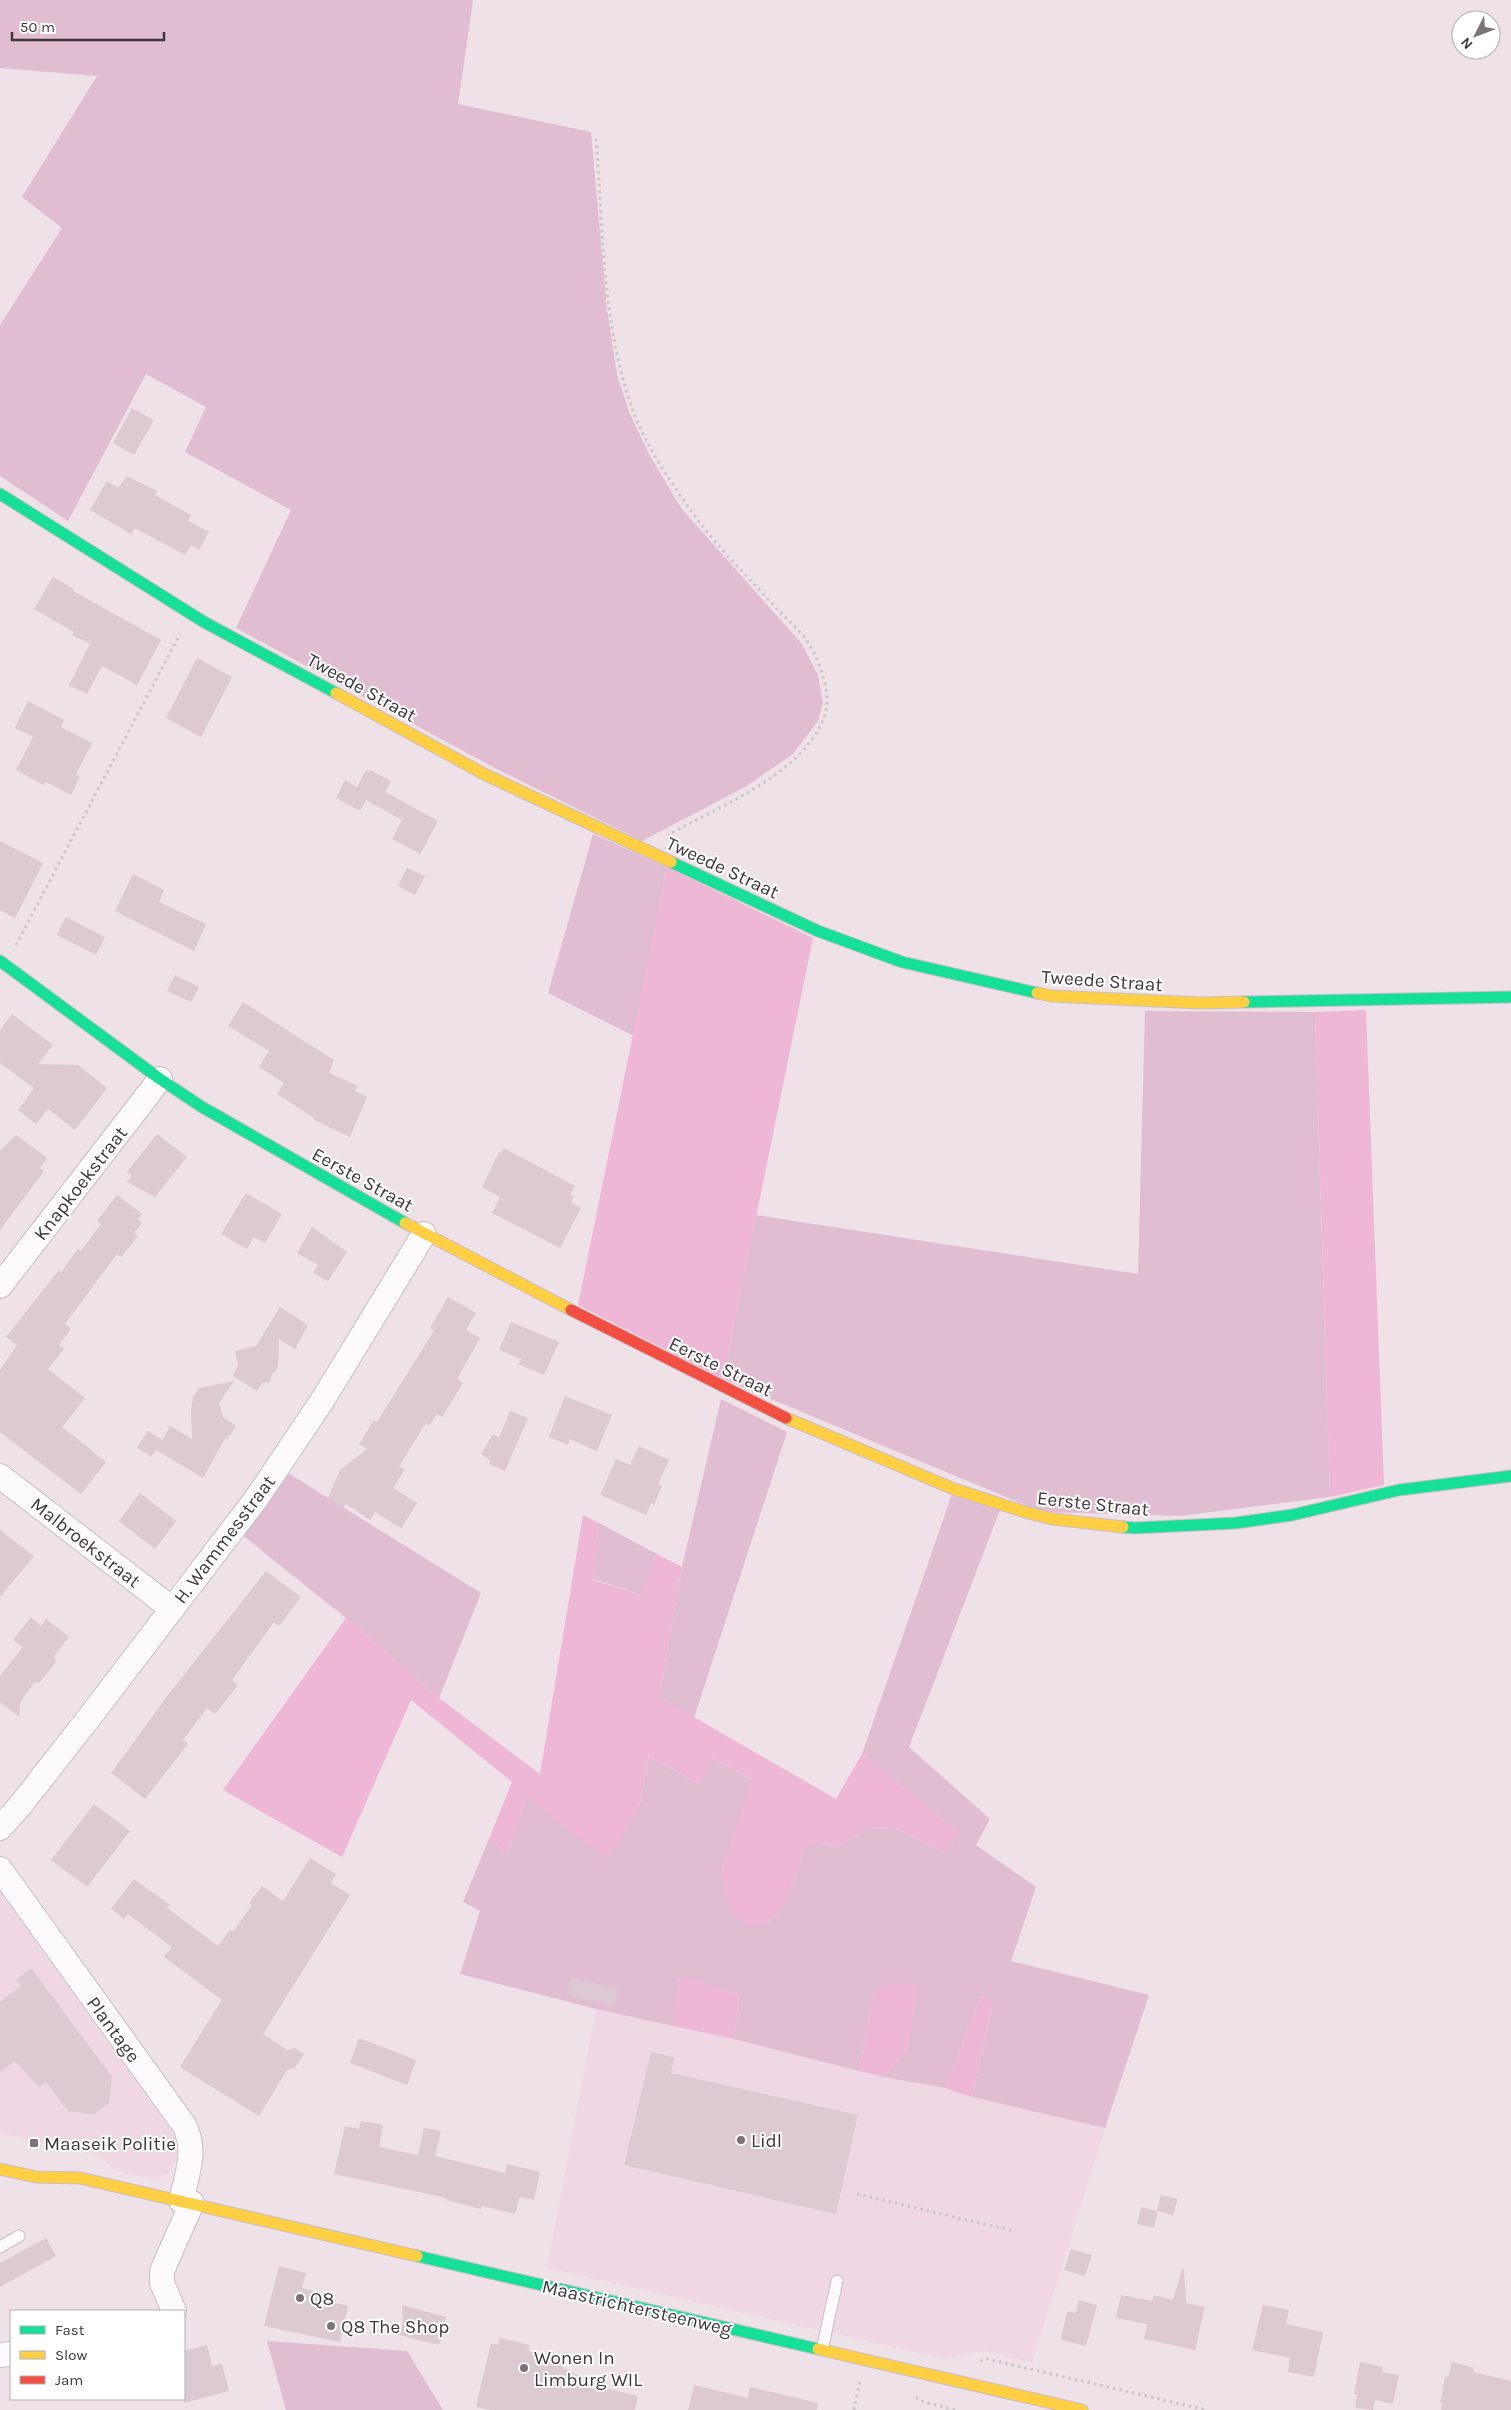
<svg xmlns="http://www.w3.org/2000/svg" width="1511" height="2410" font-family="Karla,sans-serif">
  <style>
    .built { fill: #efd8e4 }
    .green { fill: #e1bdd1 }
    .forest { fill: #efb7d6 }
    .building { fill: #dcc9d2 }
    .lines { fill: none; stroke-linecap: round; stroke-linejoin: round }
    .lane-casing { stroke: #c9bec4; stroke-width: 13 }
    .street-casing { stroke: #c9bec4; stroke-width: 26 }
    .fast-casing { stroke: #c9bec4; stroke-width: 13 }
    .slow-casing { stroke: #c9bec4; stroke-width: 13 }
    .jam-casing { stroke: #c9bec4; stroke-width: 13 }
    .path { stroke: #cac5c8; stroke-width: 3; stroke-dasharray: 2.5 4; stroke-linecap: butt }
    .lane { stroke: #fcfafc; stroke-width: 11 }
    .street { stroke: #fcfafc; stroke-width: 24 }
    .fast { stroke: #16e098; stroke-width: 11 }
    .slow { stroke: #ffcf43; stroke-width: 11 }
    .jam { stroke: #f24e42; stroke-width: 11 }
    .poi-dot { fill: #7c7278; stroke: #fff; stroke-width: 2 }
    .labels { text-anchor: middle; stroke-width: 4; stroke-linejoin: round; paint-order: stroke }
    .street-label { font-size: 19px; fill: #3f363b; stroke: #fff }
    .poi-label { font-size: 19px; fill: #3f363b; stroke: #fff; text-anchor: start }
  </style>
  <rect width="100%" height="100%" fill="#eee1e8"/>
  <g class="built">
    <polygon points="0,1893 173,2133 176,2131 179,2137 178,2157 171,2170 163,2177 158,2180 119,2172 96,2155 0,2133"/>
    <polygon points="981,1997 972,2097 1105,2128 1032,2363 985,2351 945,2359 547,2268 596,2009 734,2039 884,2077 944,2088"/>
  </g>
  <g class="green">
    <polygon points="0,0 473,0 458,104 591,132 607,310 617,374 629,412 649,454 681,508 802,644 818,675 823,703 818,721 793,754 745,787 642,841 493,767 236,628 291,510 185,452 206,407 146,374 68,521 0,476 0,325 62,228 22,197 97,76 0,68"/>
    <polygon points="593,834 667,867 634,1036 548,993"/>
    <polygon points="1145,1011 1315,1012 1330,1497 1180,1516 1042,1512 723,1379 756,1215 1138,1274"/>
    <polygon points="721,1399 787,1432 694,1718 659,1697 682,1567"/>
    <polygon points="288,1473 481,1593 439,1698 346,1618 241,1534"/>
    <polygon points="952,1494 1000,1510 909,1747 990,1819 976,1845 1036,1887 1011,1961 1149,1995 1105,2128 972,2097 994,1999 981,1997 945,2088 884,2077 908,2046 873,1995 859,2071 734,2039 739,1995 680,1977 673,2026 596,2009 460,1974 480,1911 463,1902 488,1841 508,1852 527,1797 639,1808 649,1756 699,1784 713,1758 753,1780 721,1874 768,1923 786,1903 805,1847 818,1842 837,1847 867,1829 896,1828 945,1852 959,1832 862,1754"/>
    <polygon points="599,1523 657,1554 641,1595 593,1579"/>
    <polygon points="267,2341 407,2351 443,2410 286,2410"/>
  </g>
  <g class="forest">
    <polygon points="667,867 813,938 723,1379 578,1305"/>
    <polygon points="1366,1010 1384,1485 1330,1497 1315,1012"/>
    <polygon points="583,1515 599,1523 593,1580 641,1595 657,1554 682,1567 659,1697 836,1799 862,1754 959,1832 945,1852 896,1828 867,1829 837,1847 819,1842 805,1848 786,1903 768,1923 747,1925 730,1911 721,1874 752,1779 713,1758 699,1784 649,1756 639,1808 608,1859 527,1798 508,1852 488,1841 512,1782 411,1700 342,1857 223,1790 346,1618 439,1698 540,1774"/>
    <polygon points="680,1976 739,1995 734,2039 673,2026"/>
    <polygon points="897,1983 918,1986 908,2046 884,2077 859,2071 873,1995 885,1984"/>
    <polygon points="981,1997 994,1999 972,2097 945,2088"/>
  </g>
  <g class="building">
    <polygon points="132,408 154,420 134,455 113,443"/>
    <polygon points="127,476 157,491 155,495 191,515 188,521 209,532 199,550 191,545 185,555 135,528 131,534 90,510 107,481 118,488"/>
    <polygon points="53,577 74,589 73,591 161,640 137,685 102,666 87,694 69,685 90,644 72,635 74,632 34,609"/>
    <polygon points="197,658 232,677 201,737 166,718"/>
    <polygon points="28,701 64,720 61,727 92,743 76,774 80,777 71,795 46,782 44,785 16,770 33,737 15,728"/>
    <polygon points="366,770 369,772 370,770 391,781 385,792 438,821 420,854 392,839 402,820 366,800 360,811 336,798 345,780 357,787"/>
    <polygon points="0,841 43,863 15,918 0,910"/>
    <polygon points="407,868 425,876 415,895 398,886"/>
    <polygon points="133,874 164,890 159,902 206,924 194,951 115,911"/>
    <polygon points="66,917 105,937 96,955 57,935"/>
    <polygon points="175,975 199,987 191,1002 167,991"/>
    <polygon points="243,1002 334,1060 329,1073 358,1086 355,1091 367,1097 350,1137 314,1120 314,1118 277,1094 284,1083 259,1067 269,1051 228,1026"/>
    <polygon points="12,1014 53,1045 38,1064 78,1065 107,1088 75,1130 48,1109 36,1124 18,1110 34,1088 0,1063 0,1030"/>
    <polygon points="157,1134 187,1157 155,1197 127,1182 132,1176 127,1172"/>
    <polygon points="16,1135 47,1158 40,1168 44,1171 0,1230 0,1151"/>
    <polygon points="504,1148 575,1186 570,1195 574,1196 571,1202 581,1208 560,1248 492,1213 500,1197 482,1187 499,1152 501,1153"/>
    <polygon points="246,1193 282,1214 265,1243 254,1237 247,1249 221,1234"/>
    <polygon points="117,1195 142,1214 138,1219 142,1223 134,1233 138,1236 121,1257 117,1254 65,1324 71,1329 59,1345 64,1349 48,1369 85,1398 62,1427 106,1462 81,1494 0,1432 0,1370 17,1345 6,1337 59,1270 61,1272 78,1249 81,1251 101,1224 97,1221"/>
    <polygon points="312,1227 347,1252 328,1281 313,1273 318,1265 297,1253"/>
    <polygon points="448,1297 476,1313 466,1330 480,1338 457,1379 463,1383 442,1417 437,1414 429,1426 426,1423 399,1466 405,1469 393,1488 417,1503 401,1528 375,1512 370,1520 346,1504 343,1508 328,1498 340,1470 367,1449 359,1444 374,1420 377,1422 434,1331 430,1328"/>
    <polygon points="280,1307 308,1325 295,1349 279,1339 278,1368 272,1374 270,1382 262,1383 257,1391 233,1376 238,1365 235,1351 256,1346"/>
    <polygon points="511,1322 559,1342 544,1375 518,1364 521,1359 499,1350"/>
    <polygon points="234,1381 219,1403 223,1417 236,1426 227,1439 225,1438 203,1478 156,1450 151,1457 137,1447 148,1431 162,1440 170,1426 192,1439 191,1409 193,1397 199,1388"/>
    <polygon points="565,1396 612,1415 597,1451 570,1439 568,1445 549,1437"/>
    <polygon points="510,1411 528,1418 505,1471 489,1464 490,1460 481,1454 493,1434 499,1438"/>
    <polygon points="639,1446 669,1460 658,1484 662,1486 654,1505 651,1503 646,1515 600,1495 616,1459 630,1465"/>
    <polygon points="140,1493 176,1521 155,1549 119,1521"/>
    <polygon points="0,1530 34,1556 0,1597"/>
    <polygon points="266,1571 301,1597 279,1626 274,1622 251,1654 232,1680 238,1685 215,1714 207,1708 183,1740 188,1744 145,1799 111,1773 168,1695"/>
    <polygon points="31,1617 41,1626 46,1619 69,1637 54,1656 56,1662 40,1682 34,1683 20,1702 19,1717 0,1702 0,1676 23,1647 13,1640"/>
    <polygon points="94,1804 130,1831 87,1887 51,1860"/>
    <polygon points="310,1858 336,1874 331,1883 350,1895 263,2034 287,2050 295,2048 304,2054 295,2068 287,2070 259,2116 180,2067 222,2000 164,1957 172,1947 128,1914 124,1919 111,1909 134,1879 170,1905 167,1908 218,1946 230,1930 233,1932 252,1905 249,1903 262,1886 283,1901"/>
    <polygon points="31,1968 112,2077 109,2103 93,2115 68,2111 46,2082 39,2087 15,2061 0,2072 0,2002 21,1986 16,1980"/>
    <polygon points="571,1978 618,1989 614,2006 567,1995"/>
    <polygon points="359,2038 416,2060 407,2085 350,2063"/>
    <polygon points="651,2052 674,2057 671,2073 858,2115 836,2214 624,2165"/>
    <polygon points="361,2121 383,2125 379,2147 418,2155 424,2128 441,2131 435,2156 505,2173 507,2164 540,2172 534,2200 520,2197 515,2214 482,2206 481,2209 446,2200 447,2198 334,2174 345,2126 359,2129"/>
    <polygon points="1161,2195 1178,2199 1173,2215 1158,2211 1154,2228 1137,2224 1141,2207 1157,2211"/>
    <polygon points="46,2238 56,2256 0,2287 0,2263"/>
    <polygon points="1071,2249 1092,2255 1085,2276 1064,2270"/>
    <polygon points="279,2266 306,2273 302,2288 329,2295 328,2301 348,2306 340,2342 264,2326"/>
    <polygon points="1182,2269 1184,2269 1186,2303 1205,2307 1195,2350 1144,2339 1147,2324 1116,2318 1121,2295 1152,2301 1154,2295 1173,2300"/>
    <polygon points="1079,2300 1097,2305 1086,2346 1061,2340 1067,2311 1076,2313"/>
    <polygon points="402,2305 446,2317 439,2345 399,2335 403,2322"/>
    <polygon points="1263,2305 1289,2310 1286,2324 1323,2332 1314,2377 1288,2372 1290,2358 1252,2350"/>
    <polygon points="500,2338 530,2345 528,2351 565,2360 563,2368 593,2382 596,2386 638,2396 635,2410 491,2410 476,2407 491,2343 498,2345"/>
    <polygon points="207,2345 212,2366 222,2364 229,2391 184,2403 184,2351"/>
    <polygon points="1360,2362 1383,2367 1382,2372 1399,2375 1393,2404 1375,2400 1373,2410 1355,2408 1357,2395 1354,2394"/>
    <polygon points="1452,2362 1474,2368 1473,2372 1511,2381 1511,2410 1441,2410 1442,2403 1440,2403 1445,2377 1448,2377"/>
    <polygon points="694,2385 748,2398 750,2387 818,2403 817,2410 688,2410"/>
  </g>
  <g class="lines">
    <defs>
      <g id="lane">
        <polyline points="0,2247 19,2236"/>
        <polyline points="822,2350 837,2281"/>
      </g>
      <g id="street">
        <polyline points="0,1286 160,1079"/>
        <polyline points="0,1476 171,1608"/>
        <polyline points="0,1828 19,1807 88,1719 256,1499 322,1401 424,1234"/>
        <path d="M 0,1869 L 184,2125 C 197,2150 187,2175 181,2201"/>
        <polyline points="174,2311 162,2283 162,2271 192,2203"/>
        <polyline points="0,2355 11,2354"/>
      </g>
      <g id="fast">
        <polyline points="0,494 204,622 336,693"/>
        <polyline points="671,862 818,931 902,962 1037,993"/>
        <polyline points="0,961 160,1079 202,1107 405,1223"/>
        <polyline points="1244,1002 1511,997"/>
        <polyline points="1123,1527 1135,1528 1236,1523 1292,1515 1399,1490 1511,1476"/>
        <polyline points="417,2256 818,2349"/>
      </g>
      <g id="slow">
        <polyline points="336,693 484,774 671,862"/>
        <polyline points="1037,993 1052,996 1200,1003 1244,1002"/>
        <polyline points="405,1223 571,1310"/>
        <polyline points="786,1418 954,1489 1025,1512 1053,1519 1123,1527"/>
        <polyline points="0,2169 36,2177 80,2178 417,2256"/>
        <polyline points="818,2349 1082,2410"/>
      </g>
      <polyline id="jam" points="571,1310 786,1418"/>
    </defs>
    <use href="#lane" class="lane-casing"/>
    <use href="#street" class="street-casing"/>
    <use href="#fast" class="fast-casing"/>
    <use href="#slow" class="slow-casing"/>
    <use href="#jam" class="jam-casing"/>
    <g class="path">
      <path d="M 596,139 C 603,227 602,323 632,408 C 645,444 669,480 691,511 C 716,546 749,578 778,610 C 788,620 799,630 807,641 C 817,655 829,687 827,705 C 818,768 718,807 668,835"/>
      <polyline points="16,945 180,634"/>
      <polyline points="857,2194 1014,2231"/>
      <polyline points="980,2361 987,2359 1207,2410"/>
      <polyline points="916,2397 924,2402 955,2410"/>
      <polyline points="854,2410 860,2381"/>
    </g>
    <use href="#lane" class="lane"/>
    <use href="#street" class="street"/>
    <use href="#fast" class="fast"/>
    <use href="#slow" class="slow"/>
    <use href="#jam" class="jam"/>
  </g>
  <g class="poi-dot">
    <circle cx="741" cy="2140" r="5"/>
    <rect x="29" y="2138" width="10" height="10" rx="2.5"/>
    <circle cx="300" cy="2298" r="5"/>
    <circle cx="331" cy="2326" r="5"/>
    <circle cx="524" cy="2368" r="5"/>
  </g>
  <g class="labels">
    <g class="street-label">
      <text transform="translate(362 687) rotate(29)" y="7">Tweede Straat</text>
      <text transform="translate(723 867) rotate(25)" y="7">Tweede Straat</text>
      <text transform="translate(1102 980) rotate(4)" y="7">Tweede Straat</text>
      <text transform="translate(363 1179) rotate(29)" y="7">Eerste Straat</text>
      <text transform="translate(80 1183) rotate(-52)" y="7">Knapkoekstraat</text>
      <text transform="translate(721 1366) rotate(26)" y="7">Eerste Straat</text>
      <text transform="translate(1093 1503) rotate(6)" y="7">Eerste Straat</text>
      <text transform="translate(224 1539) rotate(-53)" y="7">H. Wammesstraat</text>
      <text transform="translate(86 1542) rotate(38)" y="7">Malbroekstraat</text>
      <text transform="translate(114 2029) rotate(54)" y="7">Plantage</text>
      <text transform="translate(637 2307) rotate(13)" y="7">Maastrichtersteenweg</text>
    </g>
    <g class="poi-label">
      <text x="751" y="2147">Lidl</text>
      <text x="44" y="2150">Maaseik Politie</text>
      <text x="310" y="2305">Q8</text>
      <text x="341" y="2333">Q8 The Shop</text>
      <text x="534" y="2364">Wonen In<tspan x="534" dy="22">Limburg WIL</tspan></text>
    </g>
  </g>
  <rect x="10" y="2310" width="175" height="90" fill="#ffffff" stroke="#b2afb1"/>
  <rect x="20" y="2326" width="25" height="8" fill="#16e098" stroke="#b2afb1"/>
  <text x="55" y="2335" font-size="15" fill="#3f363b">Fast</text>
  <rect x="20" y="2351" width="25" height="8" fill="#ffcf43" stroke="#b2afb1"/>
  <text x="55" y="2360" font-size="15" fill="#3f363b">Slow</text>
  <rect x="20" y="2376" width="25" height="8" fill="#f24e42" stroke="#b2afb1"/>
  <text x="55" y="2385" font-size="15" fill="#3f363b">Jam</text>
  <g transform="translate(1476 35) rotate(228)"><circle r="24" fill="#ffffff" stroke="#b2afb1"/>
  <path d="M0-4L9 19L0 12L-9 19Z" fill="#7c7278"/>
  <text y="-8" font-size="14" font-weight="bold" text-anchor="middle" fill="#3f363b">N</text>
  </g>
  <path d="M12 32v8h152v-8" fill="none" stroke="#3f363b" stroke-width="2.5"/>
  <text x="20" y="32" font-size="15" fill="#3f363b" stroke="#ffffff" stroke-width="4" paint-order="stroke">50 m</text>
</svg>
